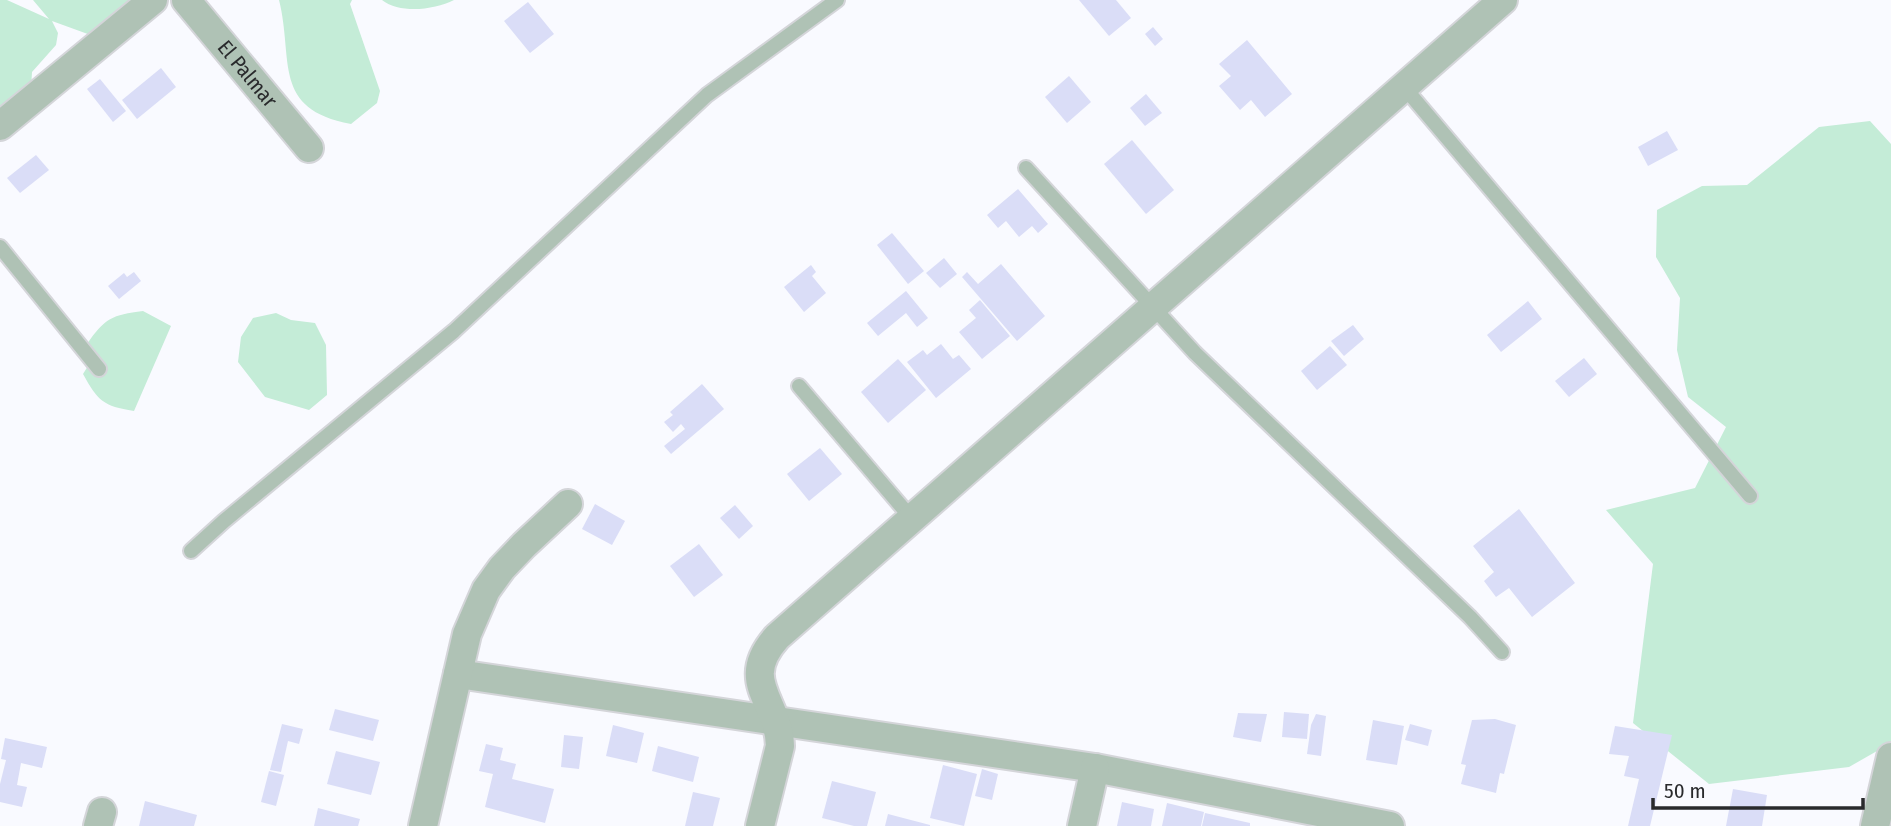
<svg xmlns="http://www.w3.org/2000/svg" width="1891" height="826" font-family="'Fira Sans Condensed',sans-serif">
  <style>
    .green { fill: #c4ecd7 }
    .building { fill: #daddf7 }
    .lines { fill: none; stroke-linecap: round; stroke-linejoin: round }
    .service-casing { stroke: #d4d5d9; stroke-width: 18 }
    .minor-casing { stroke: #d4d5d9; stroke-width: 32 }
    .service { stroke: #afc2b5; stroke-width: 14 }
    .minor { stroke: #afc2b5; stroke-width: 28 }
    .labels { text-anchor: middle; stroke-width: 5; stroke-linejoin: round; paint-order: stroke }
    .street-label { font-size: 21px; fill: #292a2c; stroke: #f9faff }
  </style>
  <rect width="100%" height="100%" fill="#f9faff"/>
  <g class="green">
    <path d="M 0,0 L 7,0 L 49,19 L 33,0 L 150,0 C 152,26 137,31 118,45 L 52,21 L 58,33 L 56,45 L 32,72 L 30,106 L 0,116 Z"/>
    <path d="M 279,0 L 352,0 L 350,4 L 380,91 L 377,103 L 351,124 C 271,109 294,60 279,0 Z"/>
    <path d="M 382,0 L 454,0 C 434,10 400,14 382,0 Z"/>
    <polygon points="1870,121 1891,144 1891,743 1849,767 1709,784 1633,723 1653,564 1606,510 1695,488 1726,427 1688,397 1677,350 1680,298 1656,257 1657,210 1702,186 1747,185 1819,127"/>
    <path d="M 143,311 L 171,326 L 134,411 C 103,406 98,401 83,374 L 88,366 L 87,344 C 105,318 112,315 143,311 Z"/>
    <polygon points="276,313 291,320 315,323 326,345 327,395 309,410 265,397 238,362 241,337 253,318"/>
  </g>
  <g class="building">
    <polygon points="1079,0 1116,0 1131,18 1109,36"/>
    <polygon points="528,2 554,34 530,53 504,21"/>
    <polygon points="1153,27 1163,39 1155,46 1145,34"/>
    <polygon points="1247,40 1292,94 1265,117 1251,100 1240,110 1219,86 1231,76 1219,64"/>
    <polygon points="161,68 176,87 137,119 122,100"/>
    <polygon points="1069,76 1091,102 1067,123 1045,97"/>
    <polygon points="100,79 126,111 113,122 87,89"/>
    <polygon points="1146,94 1162,113 1145,126 1130,108"/>
    <polygon points="1667,131 1678,150 1648,166 1638,147"/>
    <polygon points="1132,140 1174,190 1146,214 1104,164"/>
    <polygon points="36,155 49,170 20,193 7,178"/>
    <polygon points="1018,189 1048,224 1038,233 1032,226 1019,237 1006,221 998,228 987,215"/>
    <polygon points="892,233 924,271 908,284 877,245"/>
    <polygon points="944,258 957,274 940,288 926,273"/>
    <polygon points="1001,264 1045,316 1017,341 962,277 967,272 978,284"/>
    <polygon points="811,265 816,272 812,276 826,293 804,312 784,287"/>
    <polygon points="134,272 141,281 119,299 108,286 124,273 127,277"/>
    <polygon points="906,291 928,318 917,327 906,313 878,336 867,323"/>
    <polygon points="980,300 1010,336 982,359 959,332 976,318 969,310"/>
    <polygon points="1528,301 1542,319 1501,352 1487,335"/>
    <polygon points="1353,325 1364,339 1344,356 1331,341"/>
    <polygon points="941,344 953,359 959,355 971,369 936,398 907,362 923,350 927,355"/>
    <polygon points="1330,346 1347,365 1317,390 1301,371"/>
    <polygon points="1584,358 1597,374 1569,397 1555,381"/>
    <polygon points="898,359 926,390 888,423 861,392"/>
    <polygon points="702,384 724,409 671,454 664,446 685,429 681,424 673,432 664,422 673,415 670,412"/>
    <polygon points="820,448 842,474 809,501 787,474"/>
    <polygon points="595,504 625,521 612,545 582,529"/>
    <polygon points="735,505 753,526 739,539 720,518"/>
    <polygon points="1519,509 1575,583 1532,617 1509,588 1496,597 1484,581 1494,572 1473,546"/>
    <polygon points="699,544 723,575 694,597 670,566"/>
    <polygon points="335,709 379,720 373,741 329,730"/>
    <polygon points="1284,712 1309,714 1307,739 1282,737"/>
    <polygon points="1238,713 1267,714 1261,742 1233,737"/>
    <polygon points="1316,714 1326,716 1321,756 1307,754 1311,725"/>
    <polygon points="1495,719 1516,725 1504,774 1500,773 1496,793 1461,784 1466,765 1461,764 1472,720"/>
    <polygon points="1373,720 1404,726 1397,765 1366,760"/>
    <polygon points="282,724 303,729 299,744 288,741 281,772 270,770"/>
    <polygon points="1410,724 1432,730 1428,746 1405,740"/>
    <polygon points="613,725 644,733 637,763 606,756"/>
    <polygon points="1615,726 1672,735 1650,826 1628,826 1639,779 1624,776 1629,756 1609,754"/>
    <polygon points="564,735 583,737 579,769 561,767"/>
    <polygon points="5,738 47,747 42,768 21,763 17,785 27,787 22,807 0,802 0,784 6,760 1,759"/>
    <polygon points="486,744 503,748 500,760 516,764 512,779 554,789 545,823 485,807 493,774 479,771"/>
    <polygon points="658,746 699,757 693,782 652,771"/>
    <polygon points="336,751 380,762 371,795 327,784"/>
    <polygon points="943,765 977,774 964,826 930,818"/>
    <polygon points="982,769 998,774 992,800 975,796"/>
    <polygon points="269,771 284,775 276,806 261,802"/>
    <polygon points="832,781 876,792 867,826 854,826 822,818"/>
    <polygon points="1733,789 1767,795 1762,826 1726,826"/>
    <polygon points="693,792 720,798 713,826 685,826"/>
    <polygon points="145,801 197,815 194,826 139,826"/>
    <polygon points="1122,802 1154,809 1151,826 1117,826"/>
    <polygon points="1167,803 1204,812 1201,826 1162,826"/>
    <polygon points="318,808 360,819 358,826 314,826"/>
    <polygon points="1205,813 1250,823 1250,826 1202,826"/>
    <polygon points="888,814 930,825 930,826 885,826"/>
  </g>
  <g class="lines">
    <defs>
      <g id="service">
        <polyline points="1404,87 1750,496"/>
        <polyline points="1026,168 1195,353 1470,617 1502,652"/>
        <polyline points="0,247 99,369"/>
        <polyline points="799,386 913,520"/>
        <polyline points="191,551 224,521 454,331 707,95 837,0"/>
      </g>
      <g id="minor">
        <path id="s1" d="M 186,0 L 309,148"/>
        <polyline points="0,126 153,0"/>
        <polyline points="458,674 1095,768 1390,826"/>
        <polyline points="98,826 102,812"/>
        <polyline points="423,826 467,634 486,590 502,568 524,545 568,504"/>
        <path d="M 760,826 L 780,746 C 779,700 737,682 777,637 L 1503,0"/>
        <polyline points="1082,826 1095,768"/>
        <polyline points="1875,826 1891,757"/>
      </g>
    </defs>
    <use href="#service" class="service-casing"/>
    <use href="#minor" class="minor-casing"/>
    <use href="#service" class="service"/>
    <use href="#minor" class="minor"/>
  </g>
  <g class="labels">
    <g class="street-label">
      <text dy="7" stroke="none"><textPath href="#s1" startOffset="96">El Palmar</textPath></text>
    </g>
  </g>
  <path d="M1653 798v10h210v-10" fill="none" stroke="#292a2c" stroke-width="3.5"/>
  <text x="1664" y="798" font-size="21" fill="#292a2c" stroke="#f9faff" stroke-width="5" paint-order="stroke">50 m</text>
</svg>
